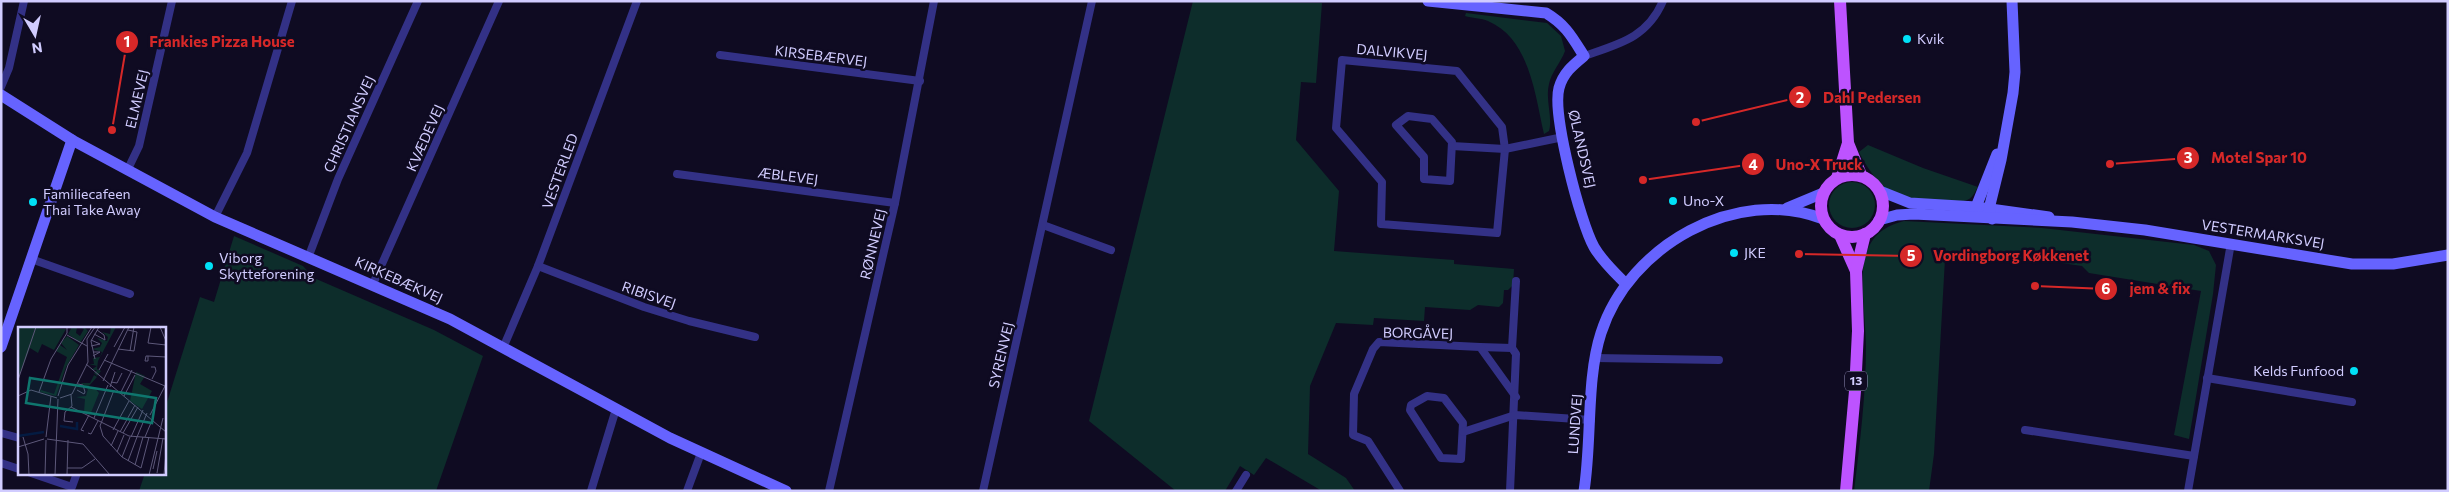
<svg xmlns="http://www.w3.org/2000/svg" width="2449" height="492" font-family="Commissioner,sans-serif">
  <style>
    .green { fill: #0d2d2b }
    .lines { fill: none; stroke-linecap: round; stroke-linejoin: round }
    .street { stroke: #333186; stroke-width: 8 }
    .secondary { stroke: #6663ff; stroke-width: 11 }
    .primary { stroke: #bd53ff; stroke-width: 12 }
    .poi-dot { fill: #00e1f7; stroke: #0f0b22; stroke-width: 2 }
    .labels { text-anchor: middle; stroke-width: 5; stroke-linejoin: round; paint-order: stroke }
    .shield { fill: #0f0b22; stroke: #9792bd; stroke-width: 1 }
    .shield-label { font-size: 12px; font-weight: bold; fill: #d1ccff }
    .poi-label { font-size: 14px; fill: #d1ccff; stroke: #0f0b22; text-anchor: start }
    .street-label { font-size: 14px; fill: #d1ccff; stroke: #0f0b22 }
    .inset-river { fill: none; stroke: #041b42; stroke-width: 2.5 }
    .inset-road { fill: none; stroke: #5d587a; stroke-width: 1 }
    .view { fill: #0f766e; fill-opacity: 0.15; stroke: #0f766e; stroke-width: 2.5 }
    .inset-edge { fill: none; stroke: #d1ccff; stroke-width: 2.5 }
    .leader { fill: none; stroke: #d62828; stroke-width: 2 }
    .callout-dot { fill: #d62828; stroke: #0f0b22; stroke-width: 2 }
    .mark-label { font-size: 15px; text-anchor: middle; font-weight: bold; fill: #fff }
    .callout-label { font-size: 15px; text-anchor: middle; font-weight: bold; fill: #d62828; stroke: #0f0b22; stroke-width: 5; stroke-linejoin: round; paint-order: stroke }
  </style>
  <rect width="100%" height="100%" fill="#0f0b22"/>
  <g class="green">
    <polygon points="1193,1 1322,3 1316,83 1301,82 1296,140 1339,191 1334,251 1454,260 1454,264 1514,269 1513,285 1508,290 1504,290 1503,303 1499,307 1478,305 1470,310 1425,307 1424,321 1374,318 1373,325 1336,323 1310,386 1308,454 1346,478 1355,491 1322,491 1266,458 1254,475 1240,466 1225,491 1176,491 1089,421"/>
    <path d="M 1466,13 L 1547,23 L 1561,36 L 1565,51 C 1561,62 1551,73 1549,84 C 1545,100 1553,117 1549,131 L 1544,134 C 1535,95 1530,39 1488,21 C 1481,18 1472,18 1465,16 Z"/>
    <path d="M 1868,145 L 1923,168 L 1978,187 C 1976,190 1973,197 1969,199 C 1955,207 1902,201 1889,192 C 1879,185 1864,163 1859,152 Z"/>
    <circle cx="1852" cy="205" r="23"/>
    <path d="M 1904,221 L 2042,228 L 2194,245 L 2209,251 L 2216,265 L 2213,294 L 2189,439 L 2174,435 L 2201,291 L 2089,273 L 2082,266 L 2054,262 L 1945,259 L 1934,454 L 1929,491 L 1854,491 C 1860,443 1866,394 1866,346 C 1866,322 1858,271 1867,251 C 1874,233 1886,226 1904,221 Z"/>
    <polygon points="234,236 303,266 314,278 434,330 483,356 436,491 139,491 145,473 164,473 164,412 200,297 214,302"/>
  </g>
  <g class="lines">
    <g class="street">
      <polyline points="720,55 920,81"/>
      <path d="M 1584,56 C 1619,44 1647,38 1663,1"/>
      <polygon points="1342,60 1457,71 1502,127 1505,149 1497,233 1381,224 1382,182 1336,128"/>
      <polyline points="1,87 9,68 24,1"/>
      <polygon points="1408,116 1432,119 1452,142 1450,181 1424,179 1424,157 1396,125"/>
      <polyline points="1452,146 1505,149 1563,137"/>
      <polyline points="127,171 139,146 172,1"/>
      <polyline points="677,174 895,203"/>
      <polyline points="215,217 247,153 292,1"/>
      <polyline points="1043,225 1111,250"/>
      <polyline points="308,258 338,179 418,1"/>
      <polyline points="31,259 130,294"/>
      <polyline points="538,266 644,307 689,321 755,337"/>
      <polyline points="373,284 499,1"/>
      <polyline points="1480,347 1512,348 1516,354 1510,491"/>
      <polyline points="503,348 538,266 637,1"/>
      <polyline points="1512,348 1516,281"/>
      <polyline points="1595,358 1719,360"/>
      <polyline points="2207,378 2352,402"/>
      <polygon points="1427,396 1444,398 1463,423 1461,459 1441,458 1410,410 1411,405"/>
      <polyline points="2025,430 2194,456"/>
      <polyline points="1463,432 1515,415 1591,420"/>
      <polyline points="1,433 19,438"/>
      <polyline points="1,463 19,469"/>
      <polyline points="31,473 72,487 77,473"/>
      <polyline points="591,491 616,409"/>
      <polyline points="687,491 701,453"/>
      <polyline points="829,491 895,203 934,1"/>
      <polyline points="983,491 1092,1"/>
      <polyline points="1236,491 1246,475"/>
      <polyline points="1400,491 1368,441 1353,435 1354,394 1373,349 1379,342 1480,347 1516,397"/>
      <polyline points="2188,491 2231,243"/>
    </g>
    <g class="secondary">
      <path d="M 1428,1 L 1546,13 C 1566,25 1572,37 1584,56 C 1573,65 1563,73 1559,88 C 1552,114 1580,222 1594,247 C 1602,261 1615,273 1626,284"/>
      <polyline points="1,95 72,140 215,217 450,319 670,438 786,491"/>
      <polyline points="1880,191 1910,203 1976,207 2049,217"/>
      <polyline points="1787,208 1823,193"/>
      <polyline points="1977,214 1976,207 1997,154"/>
      <polyline points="1992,219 1989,209 2001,160 2013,93 2015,72 2012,1"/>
      <polyline points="1879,220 1897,215 1914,214 2072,222 2145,230 2352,264 2393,264 2448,255"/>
      <polyline points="1,347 72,140"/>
      <path d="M 1584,491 C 1592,441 1586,379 1601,333 C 1629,246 1736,185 1823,219"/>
    </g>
    <g class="primary">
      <polyline points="1840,1 1848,143 1861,175"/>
      <circle cx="1852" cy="206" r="31"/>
      <polyline points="1837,178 1848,143"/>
      <polyline points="1840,235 1856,271"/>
      <polyline points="1846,491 1855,391 1858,331 1856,271 1865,234"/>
    </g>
  </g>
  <g class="poi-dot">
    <circle cx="1907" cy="39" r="5"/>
    <circle cx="1673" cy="201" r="5"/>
    <circle cx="33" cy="202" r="5"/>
    <circle cx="1734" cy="253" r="5"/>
    <circle cx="209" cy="266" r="5"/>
    <circle cx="2354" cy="371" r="5"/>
  </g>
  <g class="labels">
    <rect class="shield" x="1845" y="371.5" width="22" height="19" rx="4"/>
    <g class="shield-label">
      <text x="1856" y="385">13</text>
    </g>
    <g class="poi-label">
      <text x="1917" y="44">Kvik</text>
      <text x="43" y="199">Familiecafeen<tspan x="43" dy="16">Thai Take Away</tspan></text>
      <text x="1683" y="206">Uno-X</text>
      <text x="1744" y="258">JKE</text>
      <text x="219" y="263">Viborg<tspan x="219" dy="16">Skytteforening</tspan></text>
      <text x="2344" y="376" text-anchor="end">Kelds Funfood</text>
    </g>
    <g class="street-label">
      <text transform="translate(1392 52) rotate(5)" y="5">DALVIKVEJ</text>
      <text transform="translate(821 56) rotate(7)" y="5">KIRSEBÆRVEJ</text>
      <text transform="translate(137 99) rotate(-77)" y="5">ELMEVEJ</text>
      <text transform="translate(349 124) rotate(-66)" y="5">CHRISTIANSVEJ</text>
      <text transform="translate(425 138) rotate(-66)" y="5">KVÆDEVEJ</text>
      <text transform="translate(1582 149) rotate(77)" y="5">ØLANDSVEJ</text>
      <text transform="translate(560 171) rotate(-70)" y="5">VESTERLED</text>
      <text transform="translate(788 176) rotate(7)" y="5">ÆBLEVEJ</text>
      <text transform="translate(2263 234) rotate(9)" y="5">VESTERMARKSVEJ</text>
      <text transform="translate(873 244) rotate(-77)" y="5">RØNNEVEJ</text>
      <text transform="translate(399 280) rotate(24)" y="5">KIRKEBÆKVEJ</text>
      <text transform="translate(649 295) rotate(19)" y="5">RIBISVEJ</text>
      <text transform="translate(1418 333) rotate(1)" y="5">BORGÅVEJ</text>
      <text transform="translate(1001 355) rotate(-77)" y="5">SYRENVEJ</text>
      <text transform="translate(1575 424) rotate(-86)" y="5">LUNDVEJ</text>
    </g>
  </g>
  <g transform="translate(18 327)">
    <rect width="148" height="148" fill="#0f0b22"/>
    <path d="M 0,0 L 48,2 L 36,23 L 24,17 L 20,26 L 12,21 L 0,52 ZM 54,0 L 59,0 L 58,6 L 62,9 L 66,2 L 61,0 L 66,0 L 70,4 L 62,16 L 50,7 ZM 93,0 L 98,0 L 80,34 L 79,42 L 83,44 L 79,49 L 76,46 L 79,43 L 73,43 L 79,39 L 71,37 L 76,37 L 75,31 L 82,30 L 84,25 L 74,22 L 82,20 L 84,16 L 79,11 L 89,14 L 90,10 L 84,5 L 92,7 ZM 49,9 L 61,18 L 48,40 L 38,69 L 22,65 L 25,56 L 23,63 L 36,67 L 49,30 L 38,24 L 42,18 L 49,23 L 43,16 ZM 118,45 L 127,49 L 122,57 L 134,64 L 124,82 L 112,74 ZM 76,48 L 79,50 L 70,60 L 76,60 L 81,66 L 72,88 L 66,85 L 67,72 L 58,70 L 68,69 L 70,62 L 63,56 L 72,56 Z" fill="#0d2d2b"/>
    <path class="inset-river" d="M 42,99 L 59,102 L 59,95M 0,109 L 26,105"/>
    <path class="inset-road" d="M 133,0 L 130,16 L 148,18M 142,0 L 148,14M 76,7 L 87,13 L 86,8 L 79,3M 49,8 L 69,19M 73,13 L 82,17 L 73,19M 96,20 L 107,0M 100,22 L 116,24 L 119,5 L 110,3M 112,24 L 116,0M 75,29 L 82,25 L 75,25M 128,29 L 130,29 L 130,34 L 127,34 ZM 130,29 L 148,30M 77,32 L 73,14 L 81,0M 86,33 L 147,59M 68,37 L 148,105M 133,40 L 137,40 L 138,44 L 134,52M 81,43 L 90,27M 0,53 L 18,0M 85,54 L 111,0M 93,55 L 99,56 L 104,46M 92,60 L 97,45M 59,63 L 66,67 L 67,65 L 65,58 L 60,57M 96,63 L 82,99 L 85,109 L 104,130 L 123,141 L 131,110M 21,65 L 33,32 L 49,6 L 49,0M 102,67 L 114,43M 53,68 L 54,79 L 47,85 L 46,94 L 55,95M 0,69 L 13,63 L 39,71M 40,69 L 50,38 L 74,0M 106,69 L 117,48M 42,71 L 54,67 L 70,35 L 69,12 L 77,0M 53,80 L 111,109 L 148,112M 132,88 L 147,59M 76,91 L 90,58M 95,103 L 111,74M 66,104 L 63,103 L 71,88M 102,105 L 117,78M 70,106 L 73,107 L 80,94M 105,106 L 120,80M 5,110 L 10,127 L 11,148M 28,110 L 33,69M 113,110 L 125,83M 119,110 L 129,86M 127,110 L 135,91M 29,112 L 65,117 L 92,148M 93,119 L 100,104M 0,120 L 26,112M 99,125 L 106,108M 104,130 L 112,110M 110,134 L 119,110M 117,138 L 125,110M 49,141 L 64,141 L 77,132M 135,142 L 139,124M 139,146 L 145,111M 146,147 L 148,126M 27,148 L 28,113M 37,148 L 40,72M 49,148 L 50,113M 131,148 L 145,91"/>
    <path class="view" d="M 12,51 L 138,71 L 134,96 L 8,76 Z"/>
    <rect width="148" height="148" class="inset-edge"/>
  </g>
  <path class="leader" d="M112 130L127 42M1696 122L1800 97M2110 164L2188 158M1643 180L1753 164M1799 254L1911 256M2035 286L2106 289"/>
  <g class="callout-dot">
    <circle cx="112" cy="130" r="5"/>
    <circle cx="1696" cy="122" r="5"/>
    <circle cx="2110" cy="164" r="5"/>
    <circle cx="1643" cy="180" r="5"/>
    <circle cx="1799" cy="254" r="5"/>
    <circle cx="2035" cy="286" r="5"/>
    <circle cx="127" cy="42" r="12"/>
    <circle cx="1800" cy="97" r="12"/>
    <circle cx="2188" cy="158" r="12"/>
    <circle cx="1753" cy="164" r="12"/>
    <circle cx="1911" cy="256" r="12"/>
    <circle cx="2106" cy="289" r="12"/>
  </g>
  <g class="mark-label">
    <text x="127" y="47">1</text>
    <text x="1800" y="103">2</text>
    <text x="2188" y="163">3</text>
    <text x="1753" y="170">4</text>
    <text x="1911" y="261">5</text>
    <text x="2106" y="294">6</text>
  </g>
  <g class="callout-label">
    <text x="222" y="47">Frankies Pizza House</text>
    <text x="1872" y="103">Dahl Pedersen</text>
    <text x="2259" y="163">Motel Spar 10</text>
    <text x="1819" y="170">Uno-X Truck</text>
    <text x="2011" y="261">Vordingborg Køkkenet</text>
    <text x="2160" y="294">jem &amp; fix</text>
  </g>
  <rect width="2449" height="492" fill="none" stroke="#d1ccff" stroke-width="5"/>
  <g transform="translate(35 35) rotate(171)" stroke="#0f0b22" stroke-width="4" paint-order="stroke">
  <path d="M0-4L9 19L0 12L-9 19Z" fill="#d1ccff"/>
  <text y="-8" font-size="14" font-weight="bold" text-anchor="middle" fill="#d1ccff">N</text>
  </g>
</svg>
